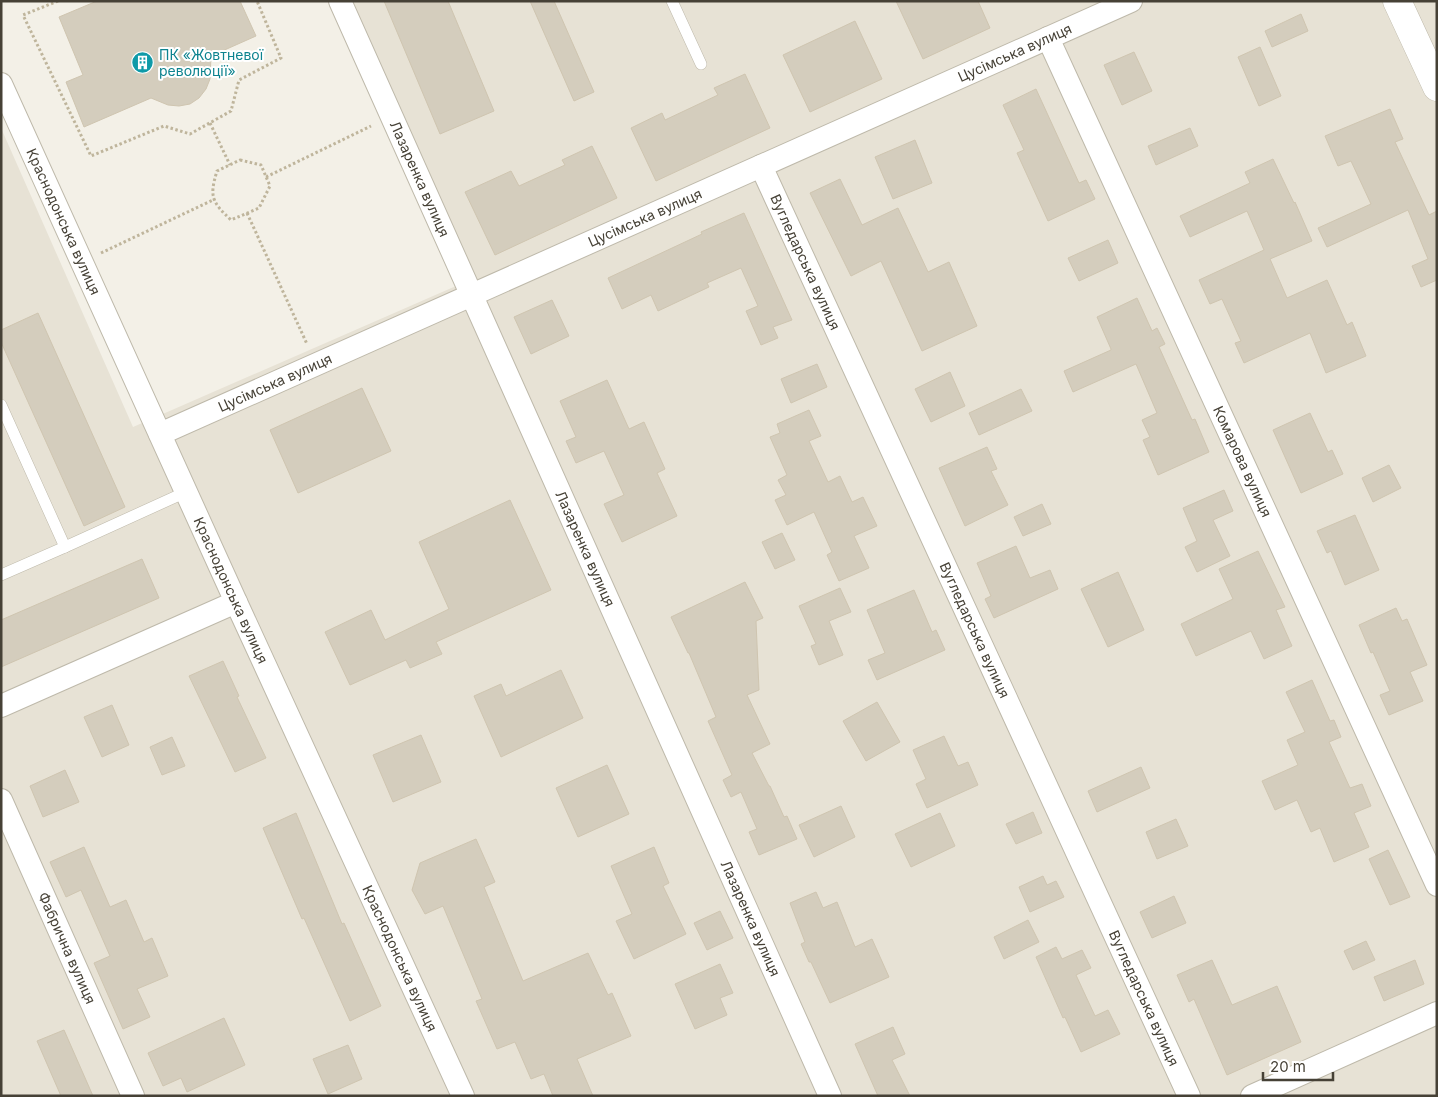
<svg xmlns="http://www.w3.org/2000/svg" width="1438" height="1097" font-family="Inter,sans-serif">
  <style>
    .residential { fill: #e7e2d5 }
    .building { fill: #d4cdbd; stroke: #cfc5b0 }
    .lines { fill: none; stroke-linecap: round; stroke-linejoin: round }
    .service-casing { stroke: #beb9aa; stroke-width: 12 }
    .minor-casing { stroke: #beb9aa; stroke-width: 24 }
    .tertiary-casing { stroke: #beb9aa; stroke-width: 29 }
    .path { stroke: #bfb59c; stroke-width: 3; stroke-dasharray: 2.5 2.5; stroke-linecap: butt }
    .service { stroke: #fff; stroke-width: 11 }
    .minor { stroke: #fff; stroke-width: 22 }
    .tertiary { stroke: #fff; stroke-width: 28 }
    .labels { text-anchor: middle; stroke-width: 4; stroke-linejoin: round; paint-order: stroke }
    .street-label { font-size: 14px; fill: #464136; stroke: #fff }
    .culture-label { font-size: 14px; fill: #0d838f; stroke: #fff; text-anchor: start }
  </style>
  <rect width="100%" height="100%" fill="#f3f0e7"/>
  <polygon class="residential" points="348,1 1437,1 1437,1096 1,1096 1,128 133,427 472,279"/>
  <g class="building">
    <polygon points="97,1 240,1 256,36 211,56 210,79 206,89 199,98 190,104 179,106 168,105 151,98 84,127 66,82 83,75 59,17"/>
    <polygon points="384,1 448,1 494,111 440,134"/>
    <polygon points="530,1 554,1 594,92 574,101"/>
    <polygon points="896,1 978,1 990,28 923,59"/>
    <polygon points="1301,14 1308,31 1272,47 1265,31"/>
    <polygon points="855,21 882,79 810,112 783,55"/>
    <polygon points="1260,47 1281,96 1259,106 1238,57"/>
    <polygon points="1134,52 1152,91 1122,105 1104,65"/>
    <polygon points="745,74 770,128 656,181 631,128 662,113 665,120 718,95 714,88"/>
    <polygon points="1036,89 1079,183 1086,180 1095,199 1048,221 1017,153 1024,150 1003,105"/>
    <polygon points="1390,109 1403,139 1395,142 1429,215 1437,211 1437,280 1421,287 1412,266 1428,259 1408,210 1327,247 1318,228 1371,204 1351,161 1338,166 1325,136"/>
    <polygon points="1190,128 1198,146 1156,165 1148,146"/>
    <polygon points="915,140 932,183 893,199 875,157"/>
    <polygon points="592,146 617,198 495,255 465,192 511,171 519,186 565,165 562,160"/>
    <polygon points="1273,159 1294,203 1295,202 1312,241 1270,259 1287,298 1327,280 1347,325 1352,322 1366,356 1326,373 1310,333 1244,363 1235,343 1241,341 1222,299 1210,304 1199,280 1264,250 1247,211 1190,237 1180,216 1250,183 1245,172"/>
    <polygon points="840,179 862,225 898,208 928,272 949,262 977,326 922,351 881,261 851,276 810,193"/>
    <polygon points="744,213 792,320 773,327 778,338 761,345 746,311 758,306 741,268 707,283 709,287 658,311 651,295 622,309 608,278 702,234 701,232"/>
    <polygon points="1108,240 1118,263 1079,281 1068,258"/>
    <polygon points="1137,298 1152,331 1157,328 1165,344 1159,347 1192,420 1195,419 1209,452 1158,475 1143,440 1150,437 1142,420 1157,413 1136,364 1073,392 1064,371 1111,350 1111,349 1097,317"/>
    <polygon points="552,300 569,336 531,354 514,317"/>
    <polygon points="38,313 125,507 84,526 1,342 1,330"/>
    <polygon points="817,364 827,387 791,403 781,379"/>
    <polygon points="950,372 965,406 931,422 915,389"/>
    <polygon points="607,380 629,429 644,422 665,469 657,473 677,516 622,542 604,504 624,495 604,451 576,463 566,441 576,437 560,401"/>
    <polygon points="362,388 391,451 298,493 270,430"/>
    <polygon points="1021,389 1032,411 979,435 969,413"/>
    <polygon points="809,410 821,436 809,441 828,482 840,476 852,502 863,497 877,526 854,536 869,568 839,581 827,555 832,552 814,512 787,525 775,500 786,495 778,480 787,475 770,437 780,433 777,424"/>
    <polygon points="1310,413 1328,452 1332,450 1343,474 1301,493 1273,430"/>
    <polygon points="987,447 997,469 991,471 1008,505 965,526 939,468"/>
    <polygon points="1389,465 1401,488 1373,502 1362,478"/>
    <polygon points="1224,490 1233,511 1213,520 1230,556 1197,572 1185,547 1197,541 1183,508"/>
    <polygon points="510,500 551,590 436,642 442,654 410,668 406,660 350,685 325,632 371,610 385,640 449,609 419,542"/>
    <polygon points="1042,504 1051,524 1023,536 1014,517"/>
    <polygon points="1355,515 1379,570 1345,585 1331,551 1327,553 1317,531"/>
    <polygon points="782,533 795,560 775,569 762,542"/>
    <polygon points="1016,546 1030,578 1050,570 1058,589 994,618 985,599 991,596 977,563"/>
    <polygon points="1258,551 1285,607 1276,610 1292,646 1264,659 1251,631 1196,656 1181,624 1233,599 1219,569"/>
    <polygon points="142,559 159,598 1,667 1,620"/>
    <polygon points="1118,572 1144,630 1108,647 1081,589"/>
    <polygon points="745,582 763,618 756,621 759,690 747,695 770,744 752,753 769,786 770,786 784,817 787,816 797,839 759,855 749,832 757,829 741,792 731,797 723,780 732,775 708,721 716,717 689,653 688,653 671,617"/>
    <polygon points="840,588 851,612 829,621 843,655 819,665 811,646 816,644 799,606"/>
    <polygon points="914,590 932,632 936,630 945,650 877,680 868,660 885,653 867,610"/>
    <polygon points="1396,608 1402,621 1407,619 1427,665 1410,672 1423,701 1389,715 1380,695 1390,691 1373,652 1371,653 1359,625"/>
    <polygon points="223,661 239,696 237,697 266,758 235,772 189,676"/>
    <polygon points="561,670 583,718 501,757 474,696 501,684 506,696"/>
    <polygon points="1312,680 1330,721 1334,720 1341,737 1329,742 1350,788 1362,784 1371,806 1354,813 1369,847 1334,862 1320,828 1311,832 1297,800 1275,810 1262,781 1298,765 1287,740 1305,732 1286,692"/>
    <polygon points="877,702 900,742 866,761 843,721"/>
    <polygon points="112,705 129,745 102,757 84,717"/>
    <polygon points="421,735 441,782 393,802 373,755"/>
    <polygon points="944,736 958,766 968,762 978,785 927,808 916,784 926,779 913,750"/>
    <polygon points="172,737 185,766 162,775 150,747"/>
    <polygon points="607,765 629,814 578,837 556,788"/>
    <polygon points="1141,767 1150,788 1097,812 1088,791"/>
    <polygon points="65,770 79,802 43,817 30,786"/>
    <polygon points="841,806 855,837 814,857 799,825"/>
    <polygon points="1033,812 1042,833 1016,844 1006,824"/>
    <polygon points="296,813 342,924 344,923 381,1006 350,1021 304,918 302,919 263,828"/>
    <polygon points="940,813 955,846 911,867 895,834"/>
    <polygon points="1176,819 1188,846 1157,859 1146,832"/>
    <polygon points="476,839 495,882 484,887 523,981 588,953 608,995 612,993 631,1036 577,1059 593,1096 553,1096 544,1074 531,1079 515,1042 497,1049 476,1001 482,999 443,906 425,914 412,890 420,863"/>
    <polygon points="84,847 110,907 126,900 144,942 152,938 168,976 137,989 150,1017 123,1029 94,963 110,956 81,890 66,897 50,862"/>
    <polygon points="654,847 669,883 663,886 686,934 634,959 616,921 632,914 611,866"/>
    <polygon points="1388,850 1410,897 1390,905 1369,859"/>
    <polygon points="1043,876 1047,885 1056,881 1064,897 1030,912 1019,887"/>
    <polygon points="816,892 823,908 837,902 855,947 872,939 889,977 830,1003 811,962 809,962 801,944 805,942 790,903"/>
    <polygon points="1174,896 1186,923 1152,938 1140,912"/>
    <polygon points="720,911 733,938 707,950 694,923"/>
    <polygon points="1028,920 1039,942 1004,959 994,937"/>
    <polygon points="1366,941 1375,960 1353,970 1344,951"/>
    <polygon points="1056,947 1062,959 1082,950 1091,968 1076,975 1095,1016 1108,1010 1120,1034 1081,1052 1065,1017 1063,1018 1036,957"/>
    <polygon points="1212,960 1232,1005 1277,986 1301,1042 1227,1075 1194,999 1189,1002 1177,975"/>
    <polygon points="1415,960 1424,984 1384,1001 1374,977"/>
    <polygon points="720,964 733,993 720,998 727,1015 695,1029 675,984"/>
    <polygon points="224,1018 245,1065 187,1092 181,1078 163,1086 148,1053"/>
    <polygon points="893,1027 905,1054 892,1060 910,1096 878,1096 855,1044"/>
    <polygon points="64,1030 93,1096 61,1096 37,1041"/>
    <polygon points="348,1045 362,1079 328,1094 313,1059"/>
  </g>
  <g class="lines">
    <defs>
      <g id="service">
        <polyline points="672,1 701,64"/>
        <polyline points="1,405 65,547 186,492"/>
        <polyline points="1,575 65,547"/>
      </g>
      <g id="minor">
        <path id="s1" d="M 340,1 L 830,1096"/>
        <path id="s2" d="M 1048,38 L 1437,885"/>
        <path id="s3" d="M 1,84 L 236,602 L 463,1096"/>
        <path id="s4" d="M 761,166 L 1189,1096"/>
        <path id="s5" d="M 160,434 L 1131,1"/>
        <polyline points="1,706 236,602"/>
        <path id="s6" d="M 1,800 L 133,1096"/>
        <polyline points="1252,1096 1437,1013"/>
      </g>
      <polyline id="tertiary" points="1397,1 1437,87"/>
    </defs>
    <use href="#service" class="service-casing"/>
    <use href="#minor" class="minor-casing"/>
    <use href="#tertiary" class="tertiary-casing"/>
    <g class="path">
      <polyline points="58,1 23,15 91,156 164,126 190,134 231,111 239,80 281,58 257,1"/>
      <polyline points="210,123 230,165"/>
      <path d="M 240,160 L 261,165 L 270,186 L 259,208 L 231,220 C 212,202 209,197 217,171 Z"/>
      <polyline points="266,177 371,126"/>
      <polyline points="247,213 307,344"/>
      <polyline points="101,253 215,199"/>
    </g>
    <use href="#service" class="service"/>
    <use href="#minor" class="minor"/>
    <use href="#tertiary" class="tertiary"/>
  </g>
  <defs>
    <symbol id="building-disc" viewBox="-11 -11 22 22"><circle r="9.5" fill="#0f9aa8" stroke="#fff"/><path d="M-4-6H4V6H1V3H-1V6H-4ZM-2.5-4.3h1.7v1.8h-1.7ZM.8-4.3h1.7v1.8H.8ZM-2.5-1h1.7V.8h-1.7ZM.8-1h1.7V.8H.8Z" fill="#fff"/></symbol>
  </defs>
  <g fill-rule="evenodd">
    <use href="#building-disc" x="130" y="50" width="25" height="25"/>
  </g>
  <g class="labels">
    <g class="street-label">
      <text dy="5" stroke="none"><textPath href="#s5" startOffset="936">Цусімська вулиця</textPath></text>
      <text dy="5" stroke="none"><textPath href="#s1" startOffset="195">Лазаренка вулиця</textPath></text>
      <text dy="5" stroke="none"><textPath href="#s5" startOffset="531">Цусімська вулиця</textPath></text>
      <text dy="5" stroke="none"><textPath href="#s3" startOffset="151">Краснодонська вулиця</textPath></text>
      <text dy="5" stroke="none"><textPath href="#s4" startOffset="106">Вугледарська вулиця</textPath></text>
      <text dy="5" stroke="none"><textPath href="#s5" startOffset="126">Цусімська вулиця</textPath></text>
      <text dy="5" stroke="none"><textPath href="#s2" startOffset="466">Комарова вулиця</textPath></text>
      <text dy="5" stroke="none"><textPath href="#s1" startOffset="600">Лазаренка вулиця</textPath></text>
      <text dy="5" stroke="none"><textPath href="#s3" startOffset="556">Краснодонська вулиця</textPath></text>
      <text dy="5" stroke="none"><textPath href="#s4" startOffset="511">Вугледарська вулиця</textPath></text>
      <text dy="5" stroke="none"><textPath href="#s1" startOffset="1005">Лазаренка вулиця</textPath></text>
      <text dy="5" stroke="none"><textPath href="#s6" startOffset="162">Фабрична вулиця</textPath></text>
      <text dy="5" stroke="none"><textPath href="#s3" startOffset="961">Краснодонська вулиця</textPath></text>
      <text dy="5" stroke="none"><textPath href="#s4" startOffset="916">Вугледарська вулиця</textPath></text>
    </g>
    <g class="culture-label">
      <text x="159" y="60">ПК «Жовтневої<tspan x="159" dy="16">революції»</tspan></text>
    </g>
  </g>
  <rect width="1438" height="1097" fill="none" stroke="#464136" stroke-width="5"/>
  <path d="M1263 1072v8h70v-8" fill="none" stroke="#464136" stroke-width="2.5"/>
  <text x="1270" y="1072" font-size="15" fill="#464136" stroke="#ffffff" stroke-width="4" paint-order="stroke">20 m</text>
</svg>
